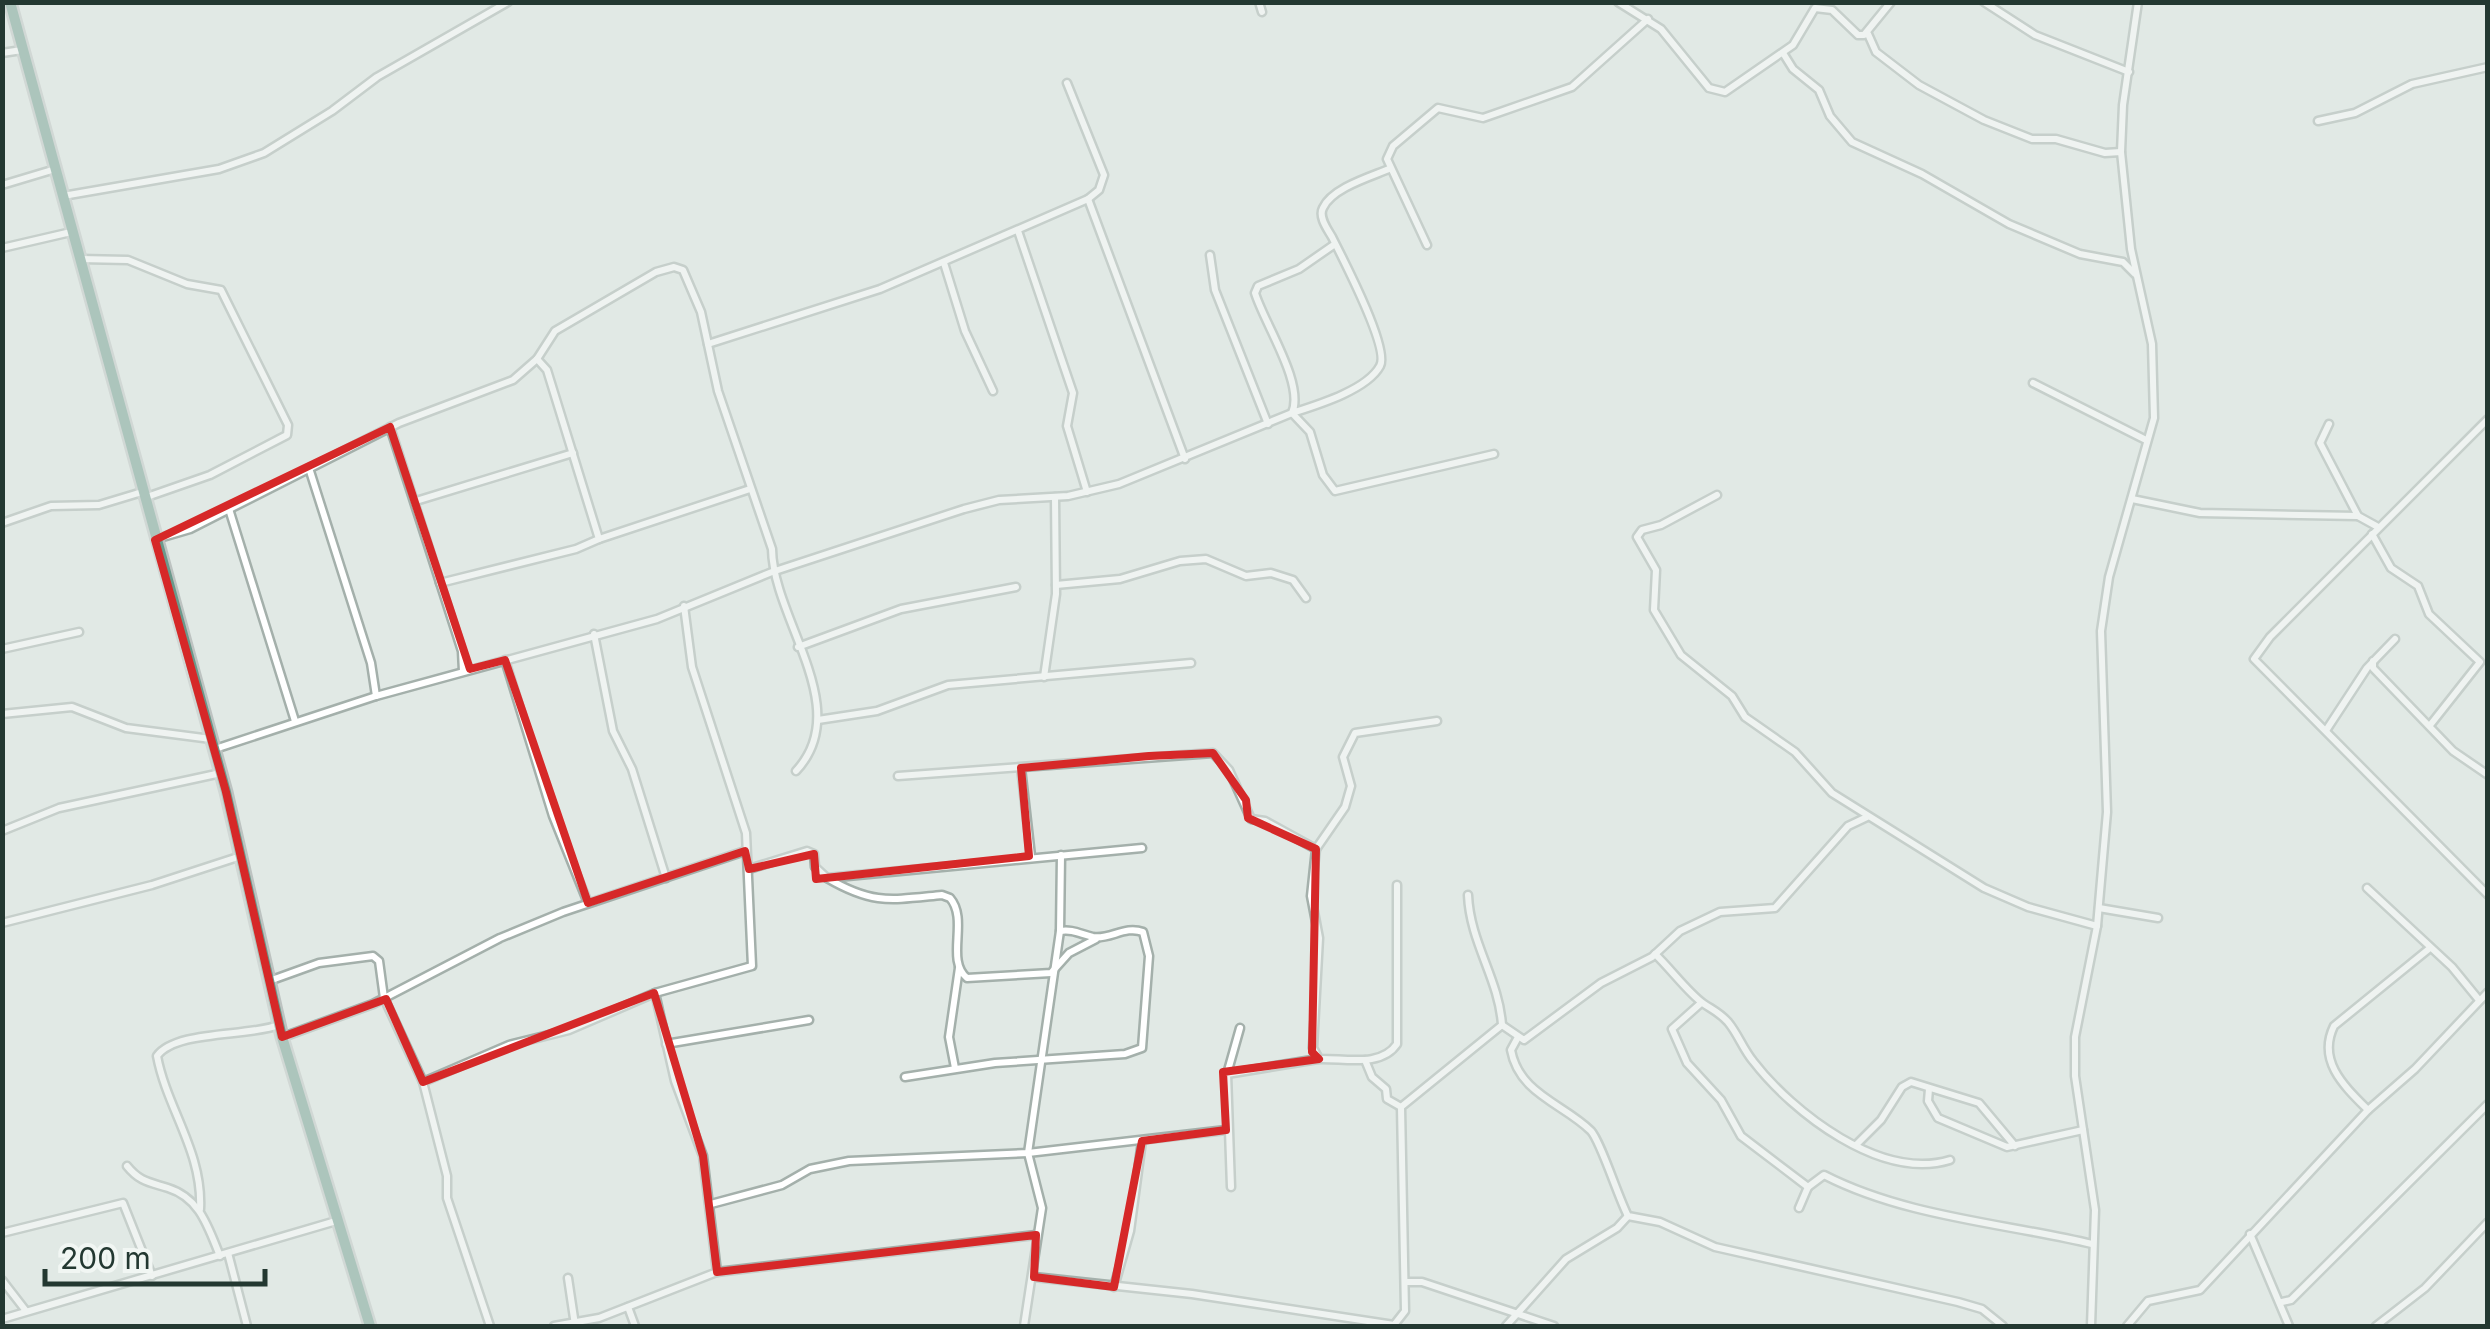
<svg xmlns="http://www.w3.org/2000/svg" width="2490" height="1329" font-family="Inter,sans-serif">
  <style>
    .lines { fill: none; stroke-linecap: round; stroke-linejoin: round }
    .minor-casing { stroke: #a4b0ab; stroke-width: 11 }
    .primary-casing { stroke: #bdc3c1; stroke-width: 15 }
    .minor { stroke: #fff; stroke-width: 6 }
    .primary { stroke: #6b998b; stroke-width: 10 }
    .marked { fill: none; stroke: #d62828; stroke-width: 8; stroke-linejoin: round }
  </style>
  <rect width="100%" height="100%" fill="#e1e9e5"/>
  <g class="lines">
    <defs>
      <g id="minor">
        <polyline points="1259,2 1262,12"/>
        <polyline points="1618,2 1661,29 1709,88 1725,92 1793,45 1815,8 1832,10 1858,35 1864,35 1891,2"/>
        <polyline points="1984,2 2035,35 2129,72"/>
        <polyline points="1868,34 1876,52 1919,85 1984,120 2032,139 2056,139 2105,153 2121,152"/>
        <polyline points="2,53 22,50"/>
        <polyline points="1783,53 1793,69 1819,90 1830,116 1852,142 1922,174 2009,224 2080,254 2123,262 2135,274"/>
        <polyline points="2318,121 2355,113 2412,84 2488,67"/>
        <polyline points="2,185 52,170"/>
        <polyline points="63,196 219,169 264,153 332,111 377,77 508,2"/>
        <polyline points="1088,199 1185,459"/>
        <polyline points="1018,231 1073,393 1067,426 1087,492"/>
        <path d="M 1335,244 L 1299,269 L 1258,286 L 1255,293 C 1264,323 1305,384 1292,413 C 1317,405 1367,390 1380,366 C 1390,349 1342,257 1332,237 C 1328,230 1318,217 1323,208 C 1332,188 1370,177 1389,169"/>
        <polyline points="1427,245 1387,159 1393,146 1438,108 1483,118 1572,87 1648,19"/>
        <polyline points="2,248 71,232"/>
        <polyline points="1210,255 1215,290 1268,424"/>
        <polyline points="80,259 128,260 187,284 221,290 288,425 287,435 210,475 144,498"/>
        <polyline points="944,263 965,331 993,391"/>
        <polyline points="708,344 880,289 1088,199 1099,190 1104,175 1067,83"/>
        <polyline points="2033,383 2146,440"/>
        <polyline points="2488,419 2270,637 2254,659 2488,895"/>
        <polyline points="2329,424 2320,443 2358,516 2378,527"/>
        <polyline points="390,427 462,651 463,671"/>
        <polyline points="309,468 371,663 376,696"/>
        <polyline points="1717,495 1661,525 1642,530 1637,537 1656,570 1654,610 1681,655 1732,696 1745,717 1795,752 1832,793 1984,888 2028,907 2097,926"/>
        <polyline points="2132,499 2200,513 2358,516"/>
        <polyline points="416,501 573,453"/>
        <polyline points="229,509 295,721"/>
        <polyline points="2,523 51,506 99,505 142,492"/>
        <polyline points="2372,534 2391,568 2418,586 2429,614 2480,662 2431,724"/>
        <path d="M 156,539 L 190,529 L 399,423 L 513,380 L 537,359 L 555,331 L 656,272 L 674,267 L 683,270 L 701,312 L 718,391 L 772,549 C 773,620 855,708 796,771"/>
        <polyline points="599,539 750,489"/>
        <polyline points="440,583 576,549 599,539 547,370 537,359"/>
        <polyline points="1056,585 1120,579 1180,561 1206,559 1246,576 1271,573 1293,580 1306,598"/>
        <polyline points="594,634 613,731 632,769 666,878"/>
        <polyline points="798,647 901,609 1016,587"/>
        <polyline points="2,649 79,632"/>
        <polyline points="505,660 553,816 588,903"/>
        <polyline points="2373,661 2373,668 2453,751 2488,775"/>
        <polyline points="1044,677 1056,594 1055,497"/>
        <polyline points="2,714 72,707 126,728 211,739"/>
        <polyline points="818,720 877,711 948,685 1191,663"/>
        <polyline points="2327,729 2367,668 2395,639"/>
        <polyline points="215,749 376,696 657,619 772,572 964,509 999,500 1068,496 1119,484 1292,413 1310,432 1323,475 1335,491 1494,454"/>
        <polyline points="1021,768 1031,856"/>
        <path d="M 898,776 L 1213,753 L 1229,770 L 1251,819 L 1265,821 L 1316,849 L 1311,896 L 1319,938 L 1313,1048 L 1319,1059 C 1344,1058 1381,1068 1397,1044 L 1397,885"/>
        <polyline points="2,831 59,808 221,773"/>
        <polyline points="1316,849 1345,807 1351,786 1343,757 1355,733 1437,721"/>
        <polyline points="749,869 807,851 814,854 815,867 827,878 1142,848"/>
        <path d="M 827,878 C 873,905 891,900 942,895 L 950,898 C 969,920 945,960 967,978 L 1051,973 L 1069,953 L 1096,939"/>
        <polyline points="2367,888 2452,967 2479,1000"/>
        <polyline points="2099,908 2158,918"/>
        <polyline points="2,923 152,885 241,856"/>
        <path d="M 1655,954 C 1670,968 1689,994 1704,1004 C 1713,1010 1720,1013 1728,1022 C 1738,1034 1743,1049 1753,1061 C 1793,1113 1881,1181 1950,1160"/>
        <polyline points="269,981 319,963 373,956 379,961 384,998 423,1082 447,1176 447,1198 490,1326"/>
        <polyline points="655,993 675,1081 703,1156 717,1272"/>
        <polyline points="1701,1003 1672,1029 1687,1063 1721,1100 1741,1136 1808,1187 1799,1208"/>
        <polyline points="1502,1025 1524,1040 1601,983 1652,957 1680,931 1720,912 1775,908 1848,826 1867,817"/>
        <polyline points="283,1037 373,1004 500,938 563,912 745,851"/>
        <path d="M 1517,1039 L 1511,1050 C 1519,1094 1564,1104 1591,1131 C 1601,1142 1618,1197 1628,1216 L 1660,1222 L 1715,1247 L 1958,1302 L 1982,1309 L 2003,1326"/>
        <polyline points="666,1044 809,1020"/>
        <polyline points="1365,1060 1372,1077 1386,1089 1387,1099 1401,1107"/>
        <polyline points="955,1068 949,1037 959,968"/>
        <polyline points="1227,1074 1240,1028"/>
        <path d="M 905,1077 L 995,1063 L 1125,1054 L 1142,1048 L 1149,956 L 1143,932 C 1125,925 1110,940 1093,937 C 1080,934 1073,929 1060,931"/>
        <polyline points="423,1082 509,1045 569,1030 655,993 752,966 746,833 692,667 684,606"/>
        <polyline points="1929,1089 1928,1101 1938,1118 2007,1147 2083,1130"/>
        <path d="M 2368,1110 C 2344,1086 2317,1061 2334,1026 L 2430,948"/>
        <polyline points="1857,1144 1881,1120 1902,1087 1911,1082 1979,1103 2015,1146"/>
        <path d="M 127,1166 C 140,1182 149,1182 168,1188 C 200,1198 208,1227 220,1256"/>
        <polyline points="1231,1187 1227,1074 1318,1059"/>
        <path d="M 1808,1187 L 1824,1175 C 1906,1217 2004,1223 2092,1244"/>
        <polyline points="711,1204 782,1185 810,1169 849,1161 1028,1153 1226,1130"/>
        <path d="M 200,1209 C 203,1152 167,1109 157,1056 C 176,1030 247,1037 279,1025"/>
        <polyline points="2,1233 123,1203 152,1276"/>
        <polyline points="2250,1234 2289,1326"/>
        <polyline points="228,1253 247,1326"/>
        <path d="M 1034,1277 L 1192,1294 L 1394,1325 L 1405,1311 L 1401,1107 L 1502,1025 C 1499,979 1470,943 1468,895"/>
        <polyline points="568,1278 575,1325"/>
        <polyline points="2,1280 26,1311"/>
        <polyline points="1405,1282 1422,1282 1554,1326"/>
        <polyline points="1114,1287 1130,1231 1142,1141"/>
        <polyline points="2282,1302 2291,1300 2488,1104"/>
        <polyline points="628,1307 635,1326"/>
        <polyline points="2,1319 336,1221"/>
        <polyline points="554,1326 599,1318 717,1272 1036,1235"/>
        <polyline points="1024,1326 1042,1208 1028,1153 1060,931 1061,855"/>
        <polyline points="1506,1326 1566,1259 1617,1228 1628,1216"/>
        <polyline points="2091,1326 2095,1210 2075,1076 2075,1037 2097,926 2107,812 2101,631 2109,577 2154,418 2152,344 2131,249 2121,152 2123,105 2138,2"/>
        <polyline points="2127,1326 2148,1301 2200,1290 2368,1110 2415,1069 2488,992"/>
        <polyline points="2376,1326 2425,1288 2488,1222"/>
      </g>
      <polyline id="primary" points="10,2 226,792 282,1037 370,1326"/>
    </defs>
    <use href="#minor" class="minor-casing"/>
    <use href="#primary" class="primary-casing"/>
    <use href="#minor" class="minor"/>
    <use href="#primary" class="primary"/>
  </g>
  <path d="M0 0H2490V1329H0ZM 390,427 L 470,669 L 505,660 L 588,903 L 745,851 L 749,869 L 814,854 L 816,879 L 1029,856 L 1021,768 L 1149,756 L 1213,753 L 1246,800 L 1248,818 L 1316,849 L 1312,1052 L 1319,1059 L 1223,1072 L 1226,1130 L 1142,1141 L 1114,1287 L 1034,1277 L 1036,1235 L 717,1272 L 703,1156 L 654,993 L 423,1082 L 386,999 L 282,1037 L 226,792 L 155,540 Z" fill="#e1e9e5" fill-opacity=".55" fill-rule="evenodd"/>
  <path class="marked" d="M 390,427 L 470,669 L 505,660 L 588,903 L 745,851 L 749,869 L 814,854 L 816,879 L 1029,856 L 1021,768 L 1149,756 L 1213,753 L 1246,800 L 1248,818 L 1316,849 L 1312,1052 L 1319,1059 L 1223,1072 L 1226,1130 L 1142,1141 L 1114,1287 L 1034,1277 L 1036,1235 L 717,1272 L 703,1156 L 654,993 L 423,1082 L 386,999 L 282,1037 L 226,792 L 155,540 Z"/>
  <rect width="2490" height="1329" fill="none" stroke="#233831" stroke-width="10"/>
  <path d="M45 1269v15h220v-15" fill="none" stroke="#233831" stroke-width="5"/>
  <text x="60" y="1269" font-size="30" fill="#233831" stroke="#f1f6f3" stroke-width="8" paint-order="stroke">200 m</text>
</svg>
